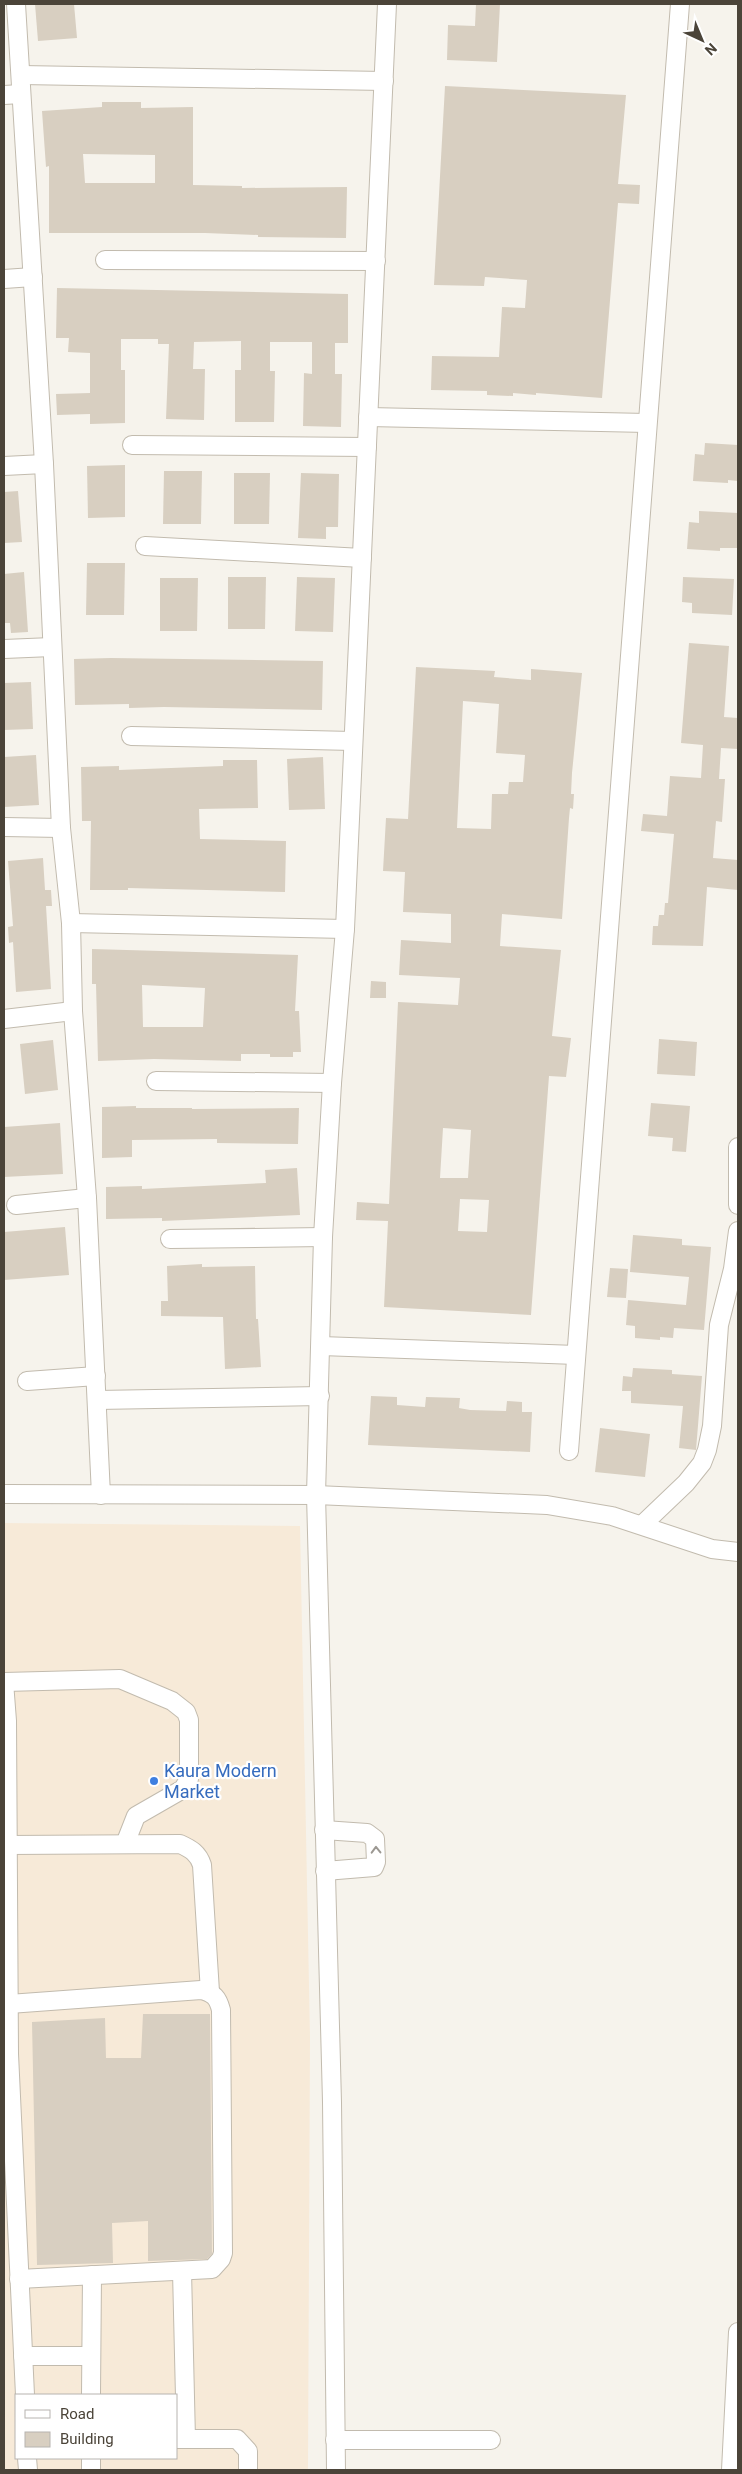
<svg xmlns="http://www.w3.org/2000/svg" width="742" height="2474" font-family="Roboto,sans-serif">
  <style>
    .commercial { fill: #f7ead8; fill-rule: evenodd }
    .building { fill: #d8cfc1; fill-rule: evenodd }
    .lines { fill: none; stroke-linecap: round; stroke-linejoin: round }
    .minor-casing { stroke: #c2bbae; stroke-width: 20 }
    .minor { stroke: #fff; stroke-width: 18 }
    .oneway { stroke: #9c9892 }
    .shop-dot { fill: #3f7fe0; stroke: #fff; stroke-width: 2 }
    .labels { text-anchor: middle; stroke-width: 4.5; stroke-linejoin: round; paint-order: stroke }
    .shop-label { font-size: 18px; fill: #366cbe; stroke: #fff; text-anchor: start }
  </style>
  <rect width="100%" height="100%" fill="#f6f3ec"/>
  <path class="commercial" d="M 4,1523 L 300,1526 L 310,2037 L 308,2470 L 4,2470 ZM 16,2395 L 176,2395 L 176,2458 L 16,2458 Z"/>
  <g class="building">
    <polygon points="35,4 74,4 77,38 38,41"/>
    <polygon points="476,4 500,4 497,62 447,60 448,25 475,26"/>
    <polygon points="445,86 626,95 618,184 640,185 639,204 618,203 602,398 536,393 536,395 513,393 513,396 487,395 487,391 431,390 432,356 499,357 502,307 525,308 527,280 485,277 484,286 434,285"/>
    <path d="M 102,102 L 141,102 L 141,108 L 193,107 L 193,185 L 242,186 L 242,188 L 347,187 L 346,238 L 258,237 L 258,235 L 205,233 L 49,233 L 49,166 L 46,167 L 42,111 L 102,107 ZM 83,154 L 155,155 L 155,183 L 85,183 Z"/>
    <polygon points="57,288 348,294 348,343 335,343 335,374 342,374 341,427 303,426 304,373 312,374 312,342 270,342 270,371 275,371 274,422 235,422 235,370 241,370 241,341 194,342 193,369 205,369 204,420 166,419 169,344 158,344 158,339 121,339 121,370 125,370 125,423 90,424 90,414 57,415 56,394 90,393 90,353 68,352 69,338 56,338"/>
    <polygon points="705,443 738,445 738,481 728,480 728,483 693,481 695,454 704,455"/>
    <polygon points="125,465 125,517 88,518 87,466"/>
    <polygon points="164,471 202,471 201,524 163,524"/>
    <polygon points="234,473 270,473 269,524 234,524"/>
    <polygon points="301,473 339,474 338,527 326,527 326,539 298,538"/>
    <polygon points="18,491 22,542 4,543 4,492"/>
    <polygon points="699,511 738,513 737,548 720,548 720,551 687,549 689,522 699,523"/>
    <polygon points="87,563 125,563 124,615 86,615"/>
    <polygon points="24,572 28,632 11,633 10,623 4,623 4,574"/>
    <polygon points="228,577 266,577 265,629 228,629"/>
    <polygon points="297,577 335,578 333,632 295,631"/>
    <polygon points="683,577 734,579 732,615 692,613 692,603 682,602"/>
    <polygon points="160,578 198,578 197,631 160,631"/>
    <polygon points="689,643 729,646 724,717 738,718 738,749 721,748 719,779 725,779 722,822 716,821 713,858 738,860 738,890 707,887 703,946 652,945 653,926 658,926 659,915 664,915 665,903 668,903 674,834 641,831 643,814 667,816 670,776 701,778 703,745 681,743"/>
    <polygon points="111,658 323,661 322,710 164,707 129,708 129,704 75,705 74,659"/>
    <path d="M 416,667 L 495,671 L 494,677 L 531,680 L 531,669 L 582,673 L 572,773 L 571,794 L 574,794 L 573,809 L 570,808 L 569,818 L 562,919 L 502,914 L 500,946 L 561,950 L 552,1036 L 571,1038 L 566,1077 L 549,1076 L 531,1315 L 384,1307 L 388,1221 L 356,1220 L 357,1202 L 389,1204 L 398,1002 L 458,1005 L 460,978 L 399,975 L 401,940 L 451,943 L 451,914 L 403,912 L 405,872 L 383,871 L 386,818 L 408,819 ZM 463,701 L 499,704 L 496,753 L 525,755 L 523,782 L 509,782 L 508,794 L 492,794 L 491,829 L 457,828 ZM 443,1128 L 471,1130 L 468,1178 L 440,1178 ZM 460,1199 L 489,1200 L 487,1232 L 458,1231 Z"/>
    <polygon points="31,682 33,729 4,730 4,683"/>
    <polygon points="36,755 39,805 4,807 4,757"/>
    <polygon points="323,757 325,809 289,810 287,759"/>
    <polygon points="223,760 257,760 258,808 199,809 200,839 286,841 285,892 128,888 128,890 90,890 91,821 82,821 81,767 119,766 119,770 223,766"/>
    <polygon points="43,858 45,890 51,890 52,906 46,906 51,989 16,992 13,942 9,943 8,927 13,926 8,861"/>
    <path d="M 92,949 L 298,955 L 295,1011 L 299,1011 L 301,1052 L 293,1052 L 293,1057 L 270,1057 L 270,1054 L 241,1054 L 241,1061 L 154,1059 L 98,1061 L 96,984 L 92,984 ZM 142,985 L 205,988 L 203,1027 L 143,1027 Z"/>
    <polygon points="371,981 386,982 386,998 370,998"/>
    <polygon points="659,1039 697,1042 695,1076 657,1074"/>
    <polygon points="53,1040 58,1090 25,1094 20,1044"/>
    <polygon points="651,1103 690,1106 686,1152 672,1151 673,1138 648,1136"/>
    <polygon points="136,1106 136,1108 192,1108 192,1109 299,1108 298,1144 217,1143 217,1139 132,1140 132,1157 102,1158 102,1107"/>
    <polygon points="60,1123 63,1174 4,1177 4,1127"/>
    <polygon points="297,1168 300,1215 162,1221 162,1218 106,1219 106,1187 142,1186 142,1189 266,1183 265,1170"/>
    <polygon points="65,1227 69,1275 4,1280 4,1232"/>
    <polygon points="633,1235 682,1239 682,1245 711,1247 704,1330 674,1328 673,1338 660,1337 660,1340 635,1338 635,1326 626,1325 628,1300 686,1305 689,1277 630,1272"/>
    <polygon points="202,1264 202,1267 255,1266 256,1319 258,1319 261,1367 225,1369 223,1317 161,1316 161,1301 168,1301 167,1266"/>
    <polygon points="610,1268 628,1269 626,1298 607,1297"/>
    <polygon points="633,1368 672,1370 672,1374 702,1376 696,1450 679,1448 683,1406 631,1403 631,1391 622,1391 623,1376 632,1377"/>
    <polygon points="371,1396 397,1397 397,1405 425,1407 426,1397 460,1398 459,1408 470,1410 506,1411 507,1401 522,1402 522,1412 532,1412 530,1452 368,1445"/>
    <polygon points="600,1428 650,1434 645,1477 595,1472"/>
    <polygon points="143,2014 210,2014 212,2254 207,2259 148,2261 148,2221 112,2223 113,2263 37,2265 32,2022 105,2018 106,2058 141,2058"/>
  </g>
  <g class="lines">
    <defs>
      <g id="minor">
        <polyline points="16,4 44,464 61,828 71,923 73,1011 87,1198 101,1495"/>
        <polyline points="21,75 384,81"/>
        <polyline points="4,95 21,94"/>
        <polyline points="105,260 376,261"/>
        <polyline points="4,279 33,277"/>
        <polyline points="368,417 647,423"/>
        <polyline points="132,445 367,447"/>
        <polyline points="4,466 44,464"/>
        <polyline points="145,546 362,558"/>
        <polyline points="4,649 52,647"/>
        <polyline points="131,736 353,741"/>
        <polyline points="4,827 61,828"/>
        <polyline points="71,923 345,929"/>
        <polyline points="4,1019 73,1011"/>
        <polyline points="156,1081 332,1083"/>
        <polyline points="738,1147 738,1205"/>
        <polyline points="16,1205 87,1198"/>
        <polyline points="170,1239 323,1237"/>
        <polyline points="321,1346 576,1355"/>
        <polyline points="27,1381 96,1376"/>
        <polyline points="97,1400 320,1396"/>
        <polyline points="569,1451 680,4"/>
        <polyline points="4,1494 316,1495 547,1505 612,1516 712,1549 738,1552"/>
        <polyline points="642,1525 686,1483 702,1463 707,1450 712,1426 719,1325 733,1269 738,1231"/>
        <polyline points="4,1682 7,1721 9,2054 25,2395"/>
        <polyline points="4,1682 120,1679 172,1701 186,1712 189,1720 189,1779 183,1789 136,1816 125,1844"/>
        <polyline points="324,1830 367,1833 375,1839 376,1862 374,1867 325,1871"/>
        <path d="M 7,1845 L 180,1844 C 191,1849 198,1853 202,1865 L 210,1992"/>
        <path d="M 9,2004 L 201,1990 C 214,1993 218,1998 221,2010 L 223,2253 L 221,2259 L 212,2269 L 19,2279"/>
        <polyline points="182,2271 186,2439"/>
        <polyline points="23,2356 91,2356"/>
        <polyline points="91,2395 92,2275"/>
        <polyline points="176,2439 237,2439 248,2451 248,2470"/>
        <polyline points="335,2440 491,2440"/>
        <polyline points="27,2458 28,2470"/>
        <polyline points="91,2470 91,2458"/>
        <polyline points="336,2470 332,2102 316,1495 323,1237 332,1083 345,929 387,4"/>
        <polyline points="731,2470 738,2332"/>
      </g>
    </defs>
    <use href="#minor" class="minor-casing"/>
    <use href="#minor" class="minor"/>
  </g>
  <defs><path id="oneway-chevron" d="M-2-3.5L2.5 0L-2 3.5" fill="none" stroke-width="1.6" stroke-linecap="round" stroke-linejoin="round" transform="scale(1.25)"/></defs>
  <use class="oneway" href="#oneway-chevron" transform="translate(376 1850) rotate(-91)"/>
  <circle class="shop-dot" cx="154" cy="1781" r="5"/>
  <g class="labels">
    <g class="shop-label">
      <text x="164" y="1777">Kaura Modern<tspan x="164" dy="21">Market</tspan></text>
    </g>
  </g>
  <rect width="742" height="2474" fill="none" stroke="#4b4439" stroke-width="10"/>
  <rect x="15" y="2394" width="162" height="65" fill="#ffffff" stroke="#b7b4b0"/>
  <rect x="25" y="2410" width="25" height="8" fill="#ffffff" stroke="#b7b4b0"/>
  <text x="60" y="2419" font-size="15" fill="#4b4439">Road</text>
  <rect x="25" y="2432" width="25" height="15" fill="#d8cfc1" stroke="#b7b4b0"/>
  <text x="60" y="2444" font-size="15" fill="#4b4439">Building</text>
  <g transform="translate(702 40) rotate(136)" stroke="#ffffff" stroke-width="4" paint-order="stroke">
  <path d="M0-4L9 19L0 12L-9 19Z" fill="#4b4439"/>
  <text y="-8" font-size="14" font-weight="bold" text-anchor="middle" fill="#4b4439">N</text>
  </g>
</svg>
